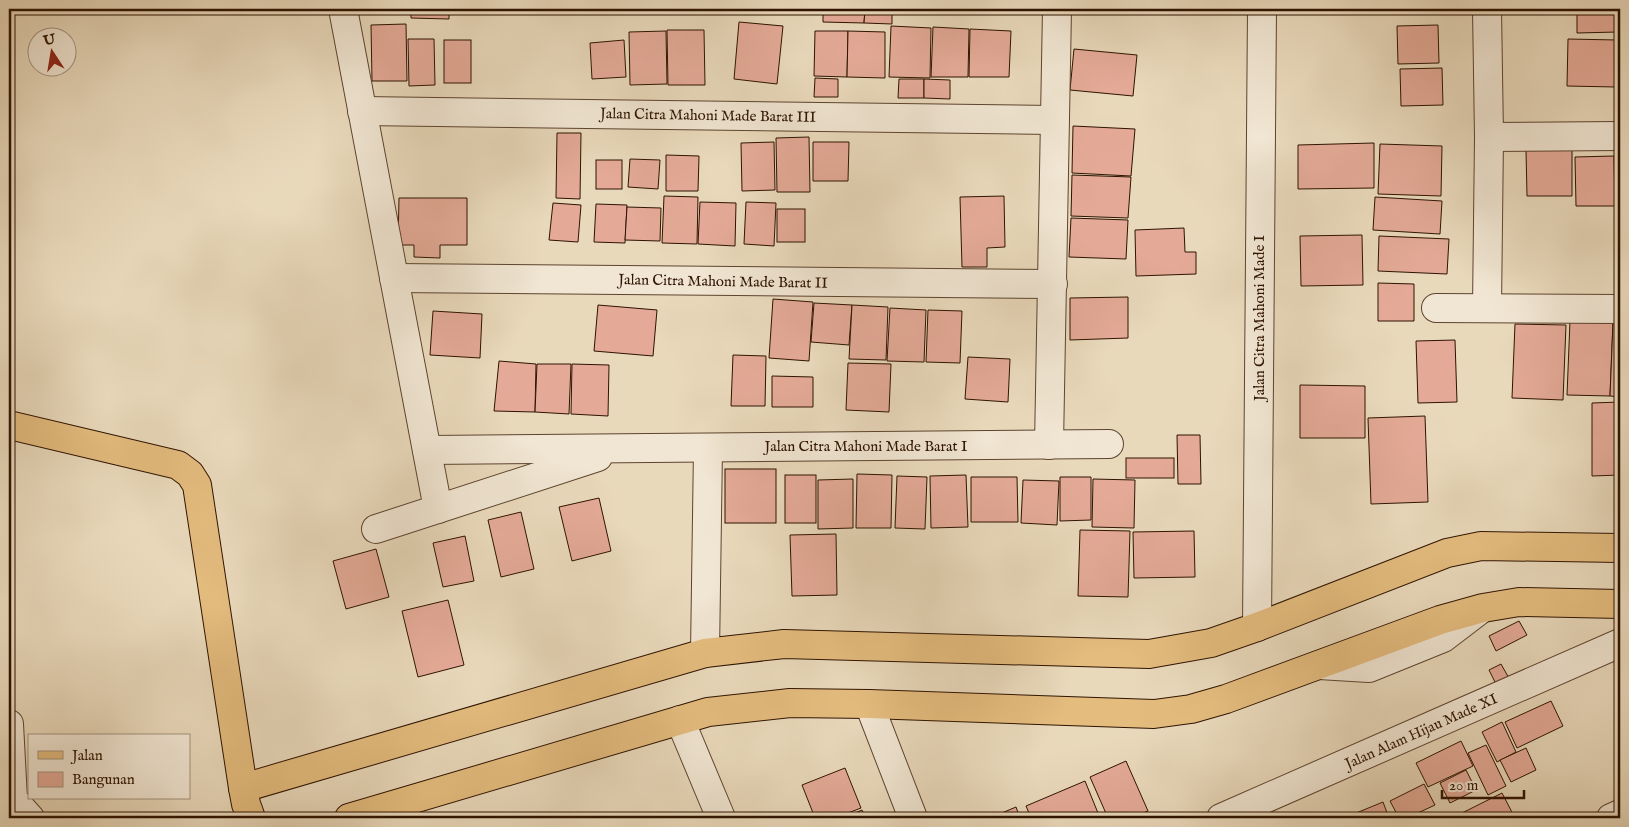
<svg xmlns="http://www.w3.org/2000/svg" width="1629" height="827" font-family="'IM FELL English',serif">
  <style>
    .building { fill: #e4aa97; stroke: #2e1300 }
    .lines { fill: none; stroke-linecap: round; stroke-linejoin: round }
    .minor-casing { stroke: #5d442f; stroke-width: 30 }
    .major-casing { stroke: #2e1300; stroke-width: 30 }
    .minor { stroke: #f1e6d3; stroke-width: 28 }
    .major { stroke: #e4bc7e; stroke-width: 28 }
    .labels { text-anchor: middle; stroke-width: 5; stroke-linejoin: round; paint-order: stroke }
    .street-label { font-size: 15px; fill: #2e1300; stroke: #f1e6d3 }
  </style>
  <rect width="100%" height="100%" fill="#e9d9bb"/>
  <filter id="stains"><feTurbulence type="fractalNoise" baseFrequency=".004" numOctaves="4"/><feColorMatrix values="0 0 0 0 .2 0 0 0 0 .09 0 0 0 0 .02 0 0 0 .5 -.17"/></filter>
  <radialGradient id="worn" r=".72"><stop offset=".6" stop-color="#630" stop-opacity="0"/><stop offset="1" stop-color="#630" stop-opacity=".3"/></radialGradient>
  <g class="building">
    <polygon points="411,9 449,9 449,19 411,18"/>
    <polygon points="823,9 865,9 864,23 823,22"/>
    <polygon points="865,9 892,9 892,24 864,23"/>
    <polygon points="1577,9 1617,9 1617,32 1577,33"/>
    <rect x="1617" y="9" width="3" height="23"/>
    <polygon points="739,22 783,26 777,84 734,79"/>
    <polygon points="406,24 407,81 372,81 371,25"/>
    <polygon points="1438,25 1439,63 1398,64 1397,26"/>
    <polygon points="891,26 931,28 930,78 889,77"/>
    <polygon points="933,27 969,29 968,77 931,77"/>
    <polygon points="970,29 1011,31 1009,77 969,77"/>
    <polygon points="667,30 704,30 705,85 668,85"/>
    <polygon points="666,31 667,84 630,85 629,32"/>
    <polygon points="815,31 848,31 847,77 814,76"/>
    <polygon points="848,31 885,32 885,78 847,77"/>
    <polygon points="408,39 434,39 435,85 409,86"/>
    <polygon points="1568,39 1617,40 1616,87 1567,86"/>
    <rect x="444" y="40" width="27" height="43"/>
    <polygon points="624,40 626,77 592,79 590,43"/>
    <polygon points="1617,40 1620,40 1620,87 1616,87"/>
    <polygon points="1074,49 1137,55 1133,96 1070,90"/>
    <polygon points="1442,68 1443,105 1401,106 1400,69"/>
    <polygon points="815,78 838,79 838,97 814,97"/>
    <polygon points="899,79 924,79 924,98 898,98"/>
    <polygon points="924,79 950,80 950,99 924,98"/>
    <polygon points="1073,126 1135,129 1131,176 1072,173"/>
    <polygon points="557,133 581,133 580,199 556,198"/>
    <polygon points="809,137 810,192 777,192 776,138"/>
    <polygon points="774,142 775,190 742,191 741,143"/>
    <polygon points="813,142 849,142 848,181 813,181"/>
    <polygon points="1374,143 1374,188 1298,189 1298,145"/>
    <polygon points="1380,144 1442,146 1441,196 1378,194"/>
    <polygon points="1572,149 1572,196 1527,196 1526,150"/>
    <rect x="1617" y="149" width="3" height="40"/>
    <polygon points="666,155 699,156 698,191 666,191"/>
    <polygon points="1614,156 1615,206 1576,206 1575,157"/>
    <polygon points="630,159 660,160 658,189 628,187"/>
    <rect x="596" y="160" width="26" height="29"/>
    <polygon points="1072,175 1131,177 1128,218 1071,216"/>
    <polygon points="664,196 698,197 697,244 662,243"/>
    <polygon points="1004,196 1005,247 987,248 987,267 962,267 960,197"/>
    <polygon points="1375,197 1442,201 1440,234 1373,230"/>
    <polygon points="399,198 467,198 467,245 440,245 440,258 414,257 414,245 398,245"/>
    <polygon points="700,202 736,203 735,246 698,244"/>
    <polygon points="746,202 776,203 774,246 744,244"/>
    <polygon points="553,203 581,205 578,242 549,240"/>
    <polygon points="596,204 627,205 625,243 594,242"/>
    <polygon points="627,207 661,208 660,241 625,240"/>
    <rect x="777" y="209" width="28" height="33"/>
    <polygon points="1071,218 1128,220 1126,259 1069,257"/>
    <polygon points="1184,228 1185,252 1196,252 1196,274 1136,276 1135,230"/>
    <polygon points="1362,235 1363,285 1301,286 1300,236"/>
    <polygon points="1379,236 1449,239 1447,274 1378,271"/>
    <polygon points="1378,283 1414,284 1414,321 1378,321"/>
    <polygon points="1128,297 1128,338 1070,340 1070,298"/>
    <polygon points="773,299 813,302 809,361 769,358"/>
    <polygon points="814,303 852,305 849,345 811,342"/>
    <polygon points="598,305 657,310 653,356 594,351"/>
    <polygon points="852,305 888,307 886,360 849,359"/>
    <polygon points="890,308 926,310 924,362 887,361"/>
    <polygon points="928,310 962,311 960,363 926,362"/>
    <polygon points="433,311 482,314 480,358 430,355"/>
    <polygon points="1570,321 1613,322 1610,396 1567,395"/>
    <polygon points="1613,322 1620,322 1620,397 1610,396"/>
    <polygon points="1515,324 1566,325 1563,400 1512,398"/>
    <polygon points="1455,340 1457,402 1418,403 1416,341"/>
    <polygon points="733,355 766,356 765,406 731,406"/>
    <polygon points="968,357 1010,359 1008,402 965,399"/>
    <polygon points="499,361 536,364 535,412 494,411"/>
    <polygon points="848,363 891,364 889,412 846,410"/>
    <polygon points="537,364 571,364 569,414 535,412"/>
    <polygon points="572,364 609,365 608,416 571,414"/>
    <polygon points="772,376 813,377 813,407 772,407"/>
    <polygon points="1300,385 1365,386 1365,438 1300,438"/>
    <polygon points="1620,402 1620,475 1592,476 1592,403"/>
    <polygon points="1425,416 1428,502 1371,504 1368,418"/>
    <polygon points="1177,435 1200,435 1201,484 1178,484"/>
    <rect x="1126" y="458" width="48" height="20"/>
    <rect x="725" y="469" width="51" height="54"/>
    <polygon points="857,474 892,475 891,528 856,528"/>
    <rect x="785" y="475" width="31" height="48"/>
    <polygon points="966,475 968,527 931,528 930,476"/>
    <polygon points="897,476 927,477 925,529 895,528"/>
    <polygon points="971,477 1017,477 1018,522 971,522"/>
    <polygon points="1060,477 1091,477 1091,520 1060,521"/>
    <polygon points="853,479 853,528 818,529 818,480"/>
    <polygon points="1093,479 1135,480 1134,528 1092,527"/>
    <polygon points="1023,480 1059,481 1057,525 1021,523"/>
    <polygon points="599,498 611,551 572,561 559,507"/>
    <polygon points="521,512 534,569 501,577 488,520"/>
    <polygon points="1080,530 1130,531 1128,597 1078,596"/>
    <polygon points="1194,531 1195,577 1134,578 1133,532"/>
    <polygon points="836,534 837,595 792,596 790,535"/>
    <polygon points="465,536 474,581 443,587 433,543"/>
    <polygon points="376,549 389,597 346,609 333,561"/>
    <polygon points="448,600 464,665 418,677 402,611"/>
    <polygon points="1519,621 1527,635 1496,651 1489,636"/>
    <polygon points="1501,664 1510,680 1497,686 1489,670"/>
    <polygon points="1551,701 1563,726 1517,748 1505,722"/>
    <polygon points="1502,722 1516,752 1497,762 1482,732"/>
    <polygon points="1461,741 1473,766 1428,787 1416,763"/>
    <polygon points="1486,745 1506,786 1488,795 1468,753"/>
    <polygon points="1526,748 1536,770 1511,782 1500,760"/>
    <polygon points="1126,761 1148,811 1131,818 1108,818 1090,777"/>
    <polygon points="845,768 861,808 835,818 815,818 802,785"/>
    <polygon points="1466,770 1476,790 1450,803 1440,783"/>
    <polygon points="1085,781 1100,818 1031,818 1026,806"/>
    <polygon points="1424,784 1435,805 1407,818 1399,818 1390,801"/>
    <polygon points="1502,793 1515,818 1452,818"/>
    <polygon points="1383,802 1389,818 1344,818"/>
    <polygon points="1016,807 1020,818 990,818"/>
    <polygon points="862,810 866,818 843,818"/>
  </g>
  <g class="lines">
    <defs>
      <g id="minor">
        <polyline points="343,9 438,509"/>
        <polyline points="362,111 1054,120"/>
        <polyline points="1489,137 1620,136"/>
        <polyline points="394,278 1053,284"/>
        <polyline points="1436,308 1620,309"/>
        <polyline points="1487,308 1489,137 1487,9"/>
        <path d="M 1049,445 C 1053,300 1053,154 1057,9"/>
        <polyline points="427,450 1109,444"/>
        <polyline points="376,529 598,457"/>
        <polyline points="1257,627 1262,9"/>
        <polyline points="705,653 708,448"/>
        <polyline points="1319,665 1369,668 1443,638 1481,609"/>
        <polyline points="869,704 913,818"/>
        <polyline points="680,720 721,818"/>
        <polyline points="9,724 13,799 30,818"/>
        <polyline points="1221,818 1620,643"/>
        <polyline points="1611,818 1620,814"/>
      </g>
      <g id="major">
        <polyline points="9,425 178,465 190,474 197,485 243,788 246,804 251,818"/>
        <polyline points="243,788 705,653 784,644 1149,654 1211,643 1257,627 1447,553 1481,546 1620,548"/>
        <polyline points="349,818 708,712 790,703 869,704 1154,714 1191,709 1226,699 1440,620 1483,608 1519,602 1620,604"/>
      </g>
    </defs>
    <use href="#minor" class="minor-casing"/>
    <use href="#major" class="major-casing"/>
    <use href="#minor" class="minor"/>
    <use href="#major" class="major"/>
  </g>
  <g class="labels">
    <g class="street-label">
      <text transform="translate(708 115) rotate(1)" y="5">Jalan Citra Mahoni Made Barat III</text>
      <text transform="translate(723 281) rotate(1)" y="5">Jalan Citra Mahoni Made Barat II</text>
      <text transform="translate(1259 318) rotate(-90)" y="5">Jalan Citra Mahoni Made I</text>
      <text x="866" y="451">Jalan Citra Mahoni Made Barat I</text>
      <text transform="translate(1421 731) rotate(-24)" y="5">Jalan Alam Hijau Made XI</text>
    </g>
  </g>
  <rect width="1629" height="827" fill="none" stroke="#e9d9bb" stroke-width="30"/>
  <rect x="10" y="10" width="1609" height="807" fill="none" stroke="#2e1300" stroke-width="2.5"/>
  <rect x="15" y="15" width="1599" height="797" fill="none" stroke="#2e1300"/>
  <rect x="28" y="734" width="162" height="65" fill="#f1e6d3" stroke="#a3927f"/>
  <rect x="38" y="751" width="25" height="8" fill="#e4bc7e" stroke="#a3927f"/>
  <text x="72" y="760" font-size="15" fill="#2e1300">Jalan</text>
  <rect x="38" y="772" width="25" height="15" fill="#e4aa97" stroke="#a3927f"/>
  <text x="72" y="784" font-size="15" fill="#2e1300">Bangunan</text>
  <g transform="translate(52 52) rotate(348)"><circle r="24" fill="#f1e6d3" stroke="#a3927f"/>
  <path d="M0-4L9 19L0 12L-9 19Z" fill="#8f2418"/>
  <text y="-8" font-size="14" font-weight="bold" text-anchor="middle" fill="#2e1300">U</text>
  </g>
  <path d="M1442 790v8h82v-8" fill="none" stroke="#2e1300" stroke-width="2.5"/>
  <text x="1449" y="790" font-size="15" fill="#2e1300" stroke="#f1e6d3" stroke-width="4" paint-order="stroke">20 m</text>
  <rect width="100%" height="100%" filter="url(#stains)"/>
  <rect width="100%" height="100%" fill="url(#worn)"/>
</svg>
